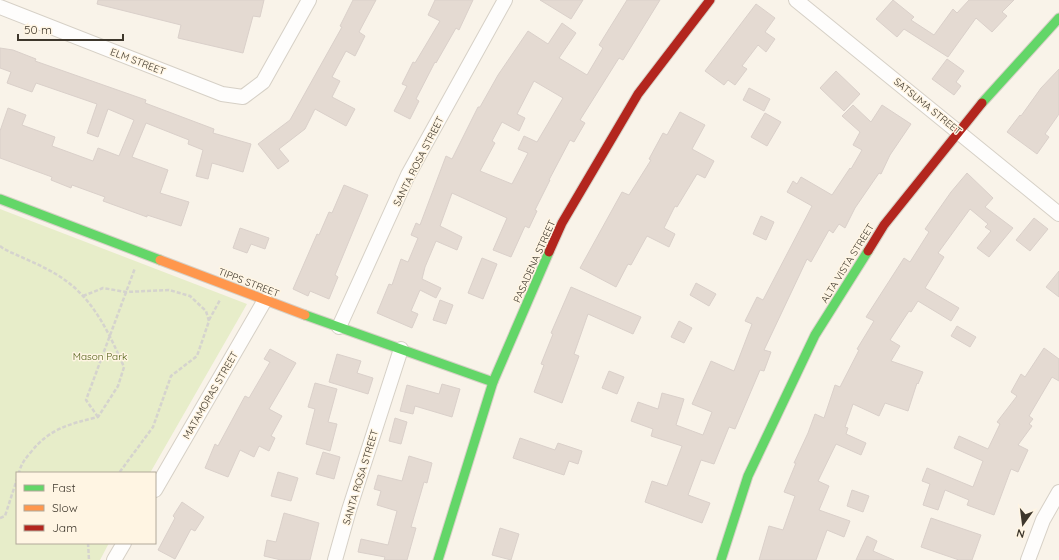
<svg xmlns="http://www.w3.org/2000/svg" width="1059" height="560" font-family="Quicksand,sans-serif">
  <style>
    .green { fill: #e7edc9 }
    .building { fill: #e4dad2; stroke: #dad0ca; fill-rule: evenodd }
    .lines { fill: none; stroke-linecap: round; stroke-linejoin: round }
    .street-casing { stroke: #d6d0c6; stroke-width: 16 }
    .fast-casing { stroke: #d6d0c6; stroke-width: 11 }
    .slow-casing { stroke: #d6d0c6; stroke-width: 11 }
    .jam-casing { stroke: #d6d0c6; stroke-width: 11 }
    .path { stroke: #d5d3ce; stroke-width: 2.5; stroke-dasharray: 4 2; stroke-linecap: butt }
    .street { stroke: #fefdfc; stroke-width: 14 }
    .fast { stroke: #63d668; stroke-width: 9 }
    .slow { stroke: #ff974d; stroke-width: 9 }
    .jam { stroke: #b3261e; stroke-width: 9 }
    .labels { text-anchor: middle; stroke-width: 3; stroke-linejoin: round; paint-order: stroke }
    .street-label { font-size: 10px; fill: #3e372c; stroke: #fff5e3 }
    .park-label { font-size: 10px; fill: #4c5b11; stroke: #fff5e3 }
  </style>
  <rect width="100%" height="100%" fill="#f9f3e9"/>
  <polygon class="green" points="0,209 247,304 150,473 17,473 17,543 109,543 100,560 0,560"/>
  <g class="building">
    <polygon points="98,0 264,0 260,17 253,16 243,53 178,38 181,25 97,4"/>
    <polygon points="353,0 376,0 359,32 365,36 355,56 346,51 332,77 340,81 332,97 355,109 346,126 315,109 305,129 279,149 289,161 278,169 258,144 290,120 342,27 340,26"/>
    <polygon points="435,0 473,0 459,30 456,28 436,63 435,62 416,99 419,101 410,119 394,111 407,86 402,84 413,62 415,63 440,21 428,15"/>
    <polygon points="540,0 583,0 571,19"/>
    <path d="M 627,0 L 660,0 L 623,60 L 619,58 L 580,120 L 585,123 L 574,142 L 570,140 L 549,180 L 550,180 L 535,210 L 537,211 L 529,228 L 525,226 L 511,257 L 493,250 L 507,218 L 452,193 L 440,226 L 462,237 L 457,250 L 436,241 L 425,267 L 422,279 L 441,288 L 436,298 L 420,290 L 411,311 L 418,314 L 412,328 L 377,313 L 389,284 L 392,285 L 401,259 L 408,262 L 418,238 L 411,235 L 416,223 L 420,225 L 446,156 L 452,159 L 478,107 L 480,107 L 498,75 L 528,31 L 548,44 L 562,23 L 576,33 L 559,58 L 587,75 L 603,48 L 599,45 ZM 534,81 L 563,98 L 537,142 L 524,136 L 518,149 L 528,153 L 512,184 L 480,171 L 495,143 L 492,141 L 502,122 L 519,131 L 525,118 L 517,114 Z"/>
    <polygon points="893,0 914,17 911,20 934,35 953,9 957,13 969,0 1014,0 1002,12 1007,16 992,32 976,18 948,57 904,29 897,37 876,19"/>
    <polygon points="756,4 775,18 765,32 775,39 766,52 758,45 742,66 747,69 735,85 728,80 724,85 705,71"/>
    <polygon points="0,48 13,50 36,59 35,61 146,100 145,103 214,129 213,133 251,144 243,172 212,163 208,179 196,176 203,150 188,144 189,140 146,123 132,157 168,170 160,193 189,202 181,226 147,215 147,217 103,201 105,197 72,185 71,188 51,180 52,177 0,158 0,131 8,108 26,115 22,125 55,137 52,146 93,161 98,148 119,156 134,120 108,109 98,137 87,133 97,104 36,83 32,92 7,83 11,72 0,68"/>
    <polygon points="947,59 964,71 956,82 961,86 954,95 932,79"/>
    <polygon points="1059,69 1059,114 1045,134 1049,137 1037,154 1007,132 1020,115 1021,116 1041,88"/>
    <polygon points="836,71 860,94 844,111 820,88"/>
    <polygon points="749,88 770,99 764,111 743,100"/>
    <polygon points="853,105 871,122 882,105 911,124 890,155 881,174 879,173 855,208 845,228 839,224 833,233 829,230 811,262 807,259 764,350 771,352 764,371 760,370 735,429 729,427 714,464 701,460 688,495 710,503 702,523 645,502 652,481 667,486 682,446 651,436 653,429 631,421 638,402 658,409 662,393 684,399 676,425 703,435 712,412 692,404 711,361 734,371 752,324 745,321 757,297 763,300 812,206 787,192 793,181 797,184 801,177 832,195 850,168 851,169 862,150 853,145 860,132 842,116"/>
    <polygon points="680,112 705,125 692,149 714,161 705,178 697,174 677,207 675,206 664,228 675,234 669,247 647,236 631,265 628,264 616,287 580,268 622,192 629,195 651,160 649,159 663,133 667,135"/>
    <polygon points="765,113 781,122 767,146 751,137"/>
    <polygon points="967,173 993,198 985,207 1013,228 989,257 977,248 991,231 985,227 988,224 970,209 938,253 944,257 925,288 959,308 951,321 918,301 911,312 909,311 890,340 900,346 891,361 923,372 918,384 917,383 908,411 885,403 879,416 853,404 845,427 848,428 846,434 866,443 861,455 836,444 818,481 829,486 819,510 850,521 844,537 827,530 816,560 759,560 769,526 783,530 795,496 784,492 796,463 794,463 808,433 815,414 824,418 835,385 840,387 859,350 857,349 874,321 866,317 904,258 910,262 929,232 925,229 951,192"/>
    <polygon points="344,185 368,195 335,275 338,277 329,299 310,291 308,296 293,289 317,234 319,235 329,212 332,213"/>
    <polygon points="761,216 774,222 766,240 753,234"/>
    <polygon points="1034,218 1048,229 1030,251 1016,240"/>
    <polygon points="240,228 269,238 265,249 251,244 247,253 233,248"/>
    <polygon points="482,258 497,264 483,299 468,293"/>
    <polygon points="1059,271 1059,297 1046,287"/>
    <polygon points="696,283 716,294 709,306 690,295"/>
    <polygon points="571,287 641,317 633,334 588,314 574,354 579,356 562,403 534,392 544,365 541,364 553,334 551,333"/>
    <polygon points="440,300 453,305 446,324 433,320"/>
    <polygon points="679,321 692,328 684,343 671,337"/>
    <polygon points="957,326 976,337 970,347 951,336"/>
    <polygon points="1044,348 1059,359 1059,381 1052,377 1029,416 1033,419 1029,424 1032,426 1018,445 1028,450 1018,472 1011,469 994,515 967,505 969,500 945,490 938,510 923,505 930,484 922,481 927,468 973,487 983,461 954,448 959,436 988,449 1000,424 997,422 1017,396 1011,392 1021,374 1025,377"/>
    <polygon points="270,349 296,363 269,409 282,416 271,436 275,438 269,451 259,446 254,457 240,450 228,477 205,468 215,444 218,446 245,396 249,398 270,362 264,359"/>
    <polygon points="337,354 361,361 357,373 373,378 368,394 329,382"/>
    <polygon points="609,371 624,377 617,394 602,388"/>
    <polygon points="315,383 337,389 328,422 337,424 330,451 306,444 315,409 308,407"/>
    <polygon points="442,384 460,389 452,417 415,406 413,414 400,411 407,385 439,394"/>
    <polygon points="395,418 407,422 401,444 389,441"/>
    <polygon points="520,438 555,450 558,443 582,451 578,464 569,461 564,475 513,458"/>
    <polygon points="323,452 340,457 334,479 316,474"/>
    <polygon points="409,456 432,463 427,483 424,482 411,527 416,528 407,560 384,560 385,557 358,552 361,539 388,545 397,511 377,505 381,491 374,489 378,475 402,481"/>
    <polygon points="278,472 298,478 291,501 271,496"/>
    <polygon points="852,490 869,496 863,512 847,506"/>
    <polygon points="182,502 204,517 195,531 191,529 175,559 158,550 175,518 173,516"/>
    <polygon points="284,513 319,523 310,560 281,560 264,556 267,540 276,542"/>
    <polygon points="931,518 981,535 972,560 959,560 921,547"/>
    <polygon points="500,528 519,534 511,560 492,555"/>
    <polygon points="867,536 877,541 873,551 894,560 856,560"/>
  </g>
  <g class="lines">
    <defs>
      <g id="street">
        <polyline points="796,0 1059,214"/>
        <polyline points="0,7 222,94 243,97 263,82 309,0"/>
        <polyline points="339,327 408,175 505,0"/>
        <polyline points="155,490 265,300"/>
        <polyline points="114,560 124,543"/>
        <polyline points="335,560 349,510 401,349"/>
        <polyline points="1028,560 1043,520 1059,492"/>
      </g>
      <g id="fast">
        <polyline points="982,103 1059,18"/>
        <polyline points="0,199 160,260"/>
        <polyline points="305,315 493,382"/>
        <polyline points="438,560 493,382 549,252"/>
        <polyline points="721,560 748,476 815,335 868,251"/>
      </g>
      <polyline id="slow" points="160,260 305,315"/>
      <g id="jam">
        <polyline points="868,251 884,225 982,103"/>
        <polyline points="549,252 562,223 638,94 710,0"/>
      </g>
    </defs>
    <use href="#street" class="street-casing"/>
    <use href="#fast" class="fast-casing"/>
    <use href="#slow" class="slow-casing"/>
    <use href="#jam" class="jam-casing"/>
    <g class="path">
      <path d="M 0,246 L 4,249 C 22,258 42,265 59,276 C 93,297 109,333 124,367 L 118,386 L 98,417 C 70,424 50,428 31,452 C 25,459 21,464 19,473"/>
      <polyline points="83,296 103,288 126,292 169,290 190,296 206,311 209,321 197,356 171,376 153,427 119,473"/>
      <polyline points="209,320 220,300"/>
      <polyline points="98,417 86,400 135,268"/>
      <polyline points="0,518 5,516 17,479"/>
      <polyline points="88,543 89,560"/>
    </g>
    <use href="#street" class="street"/>
    <use href="#fast" class="fast"/>
    <use href="#slow" class="slow"/>
    <use href="#jam" class="jam"/>
  </g>
  <g class="labels">
    <g class="street-label">
      <text transform="translate(138 61) rotate(21)" y="4">ELM STREET</text>
      <text transform="translate(928 106) rotate(39)" y="4">SATSUMA STREET</text>
      <text transform="translate(418 161) rotate(-63)" y="4">SANTA ROSA STREET</text>
      <text transform="translate(534 261) rotate(-66)" y="4">PASADENA STREET</text>
      <text transform="translate(847 263) rotate(-58)" y="4">ALTA VISTA STREET</text>
      <text transform="translate(249 282) rotate(21)" y="4">TIPPS STREET</text>
      <text transform="translate(210 395) rotate(-60)" y="4">MATAMORAS STREET</text>
      <text transform="translate(360 477) rotate(-73)" y="4">SANTA ROSA STREET</text>
    </g>
    <g class="park-label">
      <text x="100" y="360">Mason Park</text>
    </g>
  </g>
  <rect x="16" y="472" width="140" height="72" fill="#fff5e3" stroke="#b2a99a"/>
  <rect x="24" y="485" width="20" height="6" fill="#63d668" stroke="#b2a99a"/>
  <text x="52" y="492" font-size="12" fill="#3e372c">Fast</text>
  <rect x="24" y="505" width="20" height="6" fill="#ff974d" stroke="#b2a99a"/>
  <text x="52" y="512" font-size="12" fill="#3e372c">Slow</text>
  <rect x="24" y="525" width="20" height="6" fill="#b3261e" stroke="#b2a99a"/>
  <text x="52" y="532" font-size="12" fill="#3e372c">Jam</text>
  <g transform="translate(1023 524) rotate(194)" stroke="#fff5e3" stroke-width="3" paint-order="stroke">
  <path d="M0-3L7 15L0 10L-7 15Z" fill="#3e372c"/>
  <text y="-6" font-size="11" font-weight="bold" text-anchor="middle" fill="#3e372c">N</text>
  </g>
  <path d="M18 34v6h105v-6" fill="none" stroke="#3e372c" stroke-width="2"/>
  <text x="24" y="34" font-size="12" fill="#3e372c" stroke="#fff5e3" stroke-width="3" paint-order="stroke">50 m</text>
</svg>
